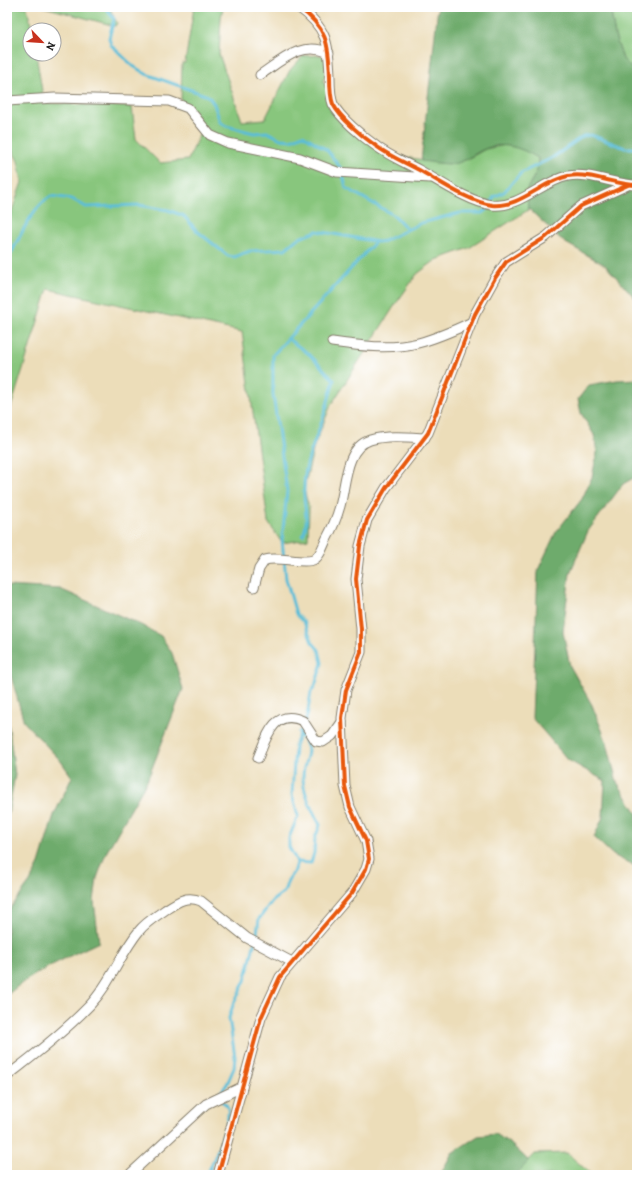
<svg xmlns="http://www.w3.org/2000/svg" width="644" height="1182" font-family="Alegreya,serif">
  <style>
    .green { fill: #88c67d; stroke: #52714c }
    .forest { fill: #6eab6c; stroke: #456444 }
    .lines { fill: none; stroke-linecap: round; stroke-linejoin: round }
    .stream { stroke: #5abdd8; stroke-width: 3 }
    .street-casing { stroke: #847c6a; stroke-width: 11 }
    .street { stroke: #fff; stroke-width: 9 }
    .cycleway-casing { stroke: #fff; stroke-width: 6 }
    .cycleway { stroke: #e8590c; stroke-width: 4 }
  </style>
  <rect width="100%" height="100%" fill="#fff"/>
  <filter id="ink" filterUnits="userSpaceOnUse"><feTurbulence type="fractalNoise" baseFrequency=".025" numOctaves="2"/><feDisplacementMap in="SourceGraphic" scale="8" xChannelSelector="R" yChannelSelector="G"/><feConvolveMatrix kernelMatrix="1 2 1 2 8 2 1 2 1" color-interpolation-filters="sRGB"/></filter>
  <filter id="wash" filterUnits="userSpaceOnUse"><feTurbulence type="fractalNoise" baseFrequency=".012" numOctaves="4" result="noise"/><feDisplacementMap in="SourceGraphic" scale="16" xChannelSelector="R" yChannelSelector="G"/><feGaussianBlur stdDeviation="0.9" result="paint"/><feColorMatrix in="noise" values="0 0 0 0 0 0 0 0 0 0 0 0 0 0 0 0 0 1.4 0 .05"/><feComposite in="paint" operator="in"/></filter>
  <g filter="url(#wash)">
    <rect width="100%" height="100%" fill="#ecddb9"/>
    <g class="green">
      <polygon points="7,7 27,7 32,30 30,30 30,54 36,54 44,103 132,107 136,139 160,163 188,160 203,127 181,101 182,63 185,63 194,7 223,7 221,18 219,54 242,121 265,119 290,70 303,56 323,55 330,60 323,81 335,106 349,128 396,156 452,164 468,159 485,149 506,145 523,149 538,158 537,171 527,189 528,210 469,248 436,260 417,274 395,305 331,405 314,446 304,489 309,508 308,539 282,543 268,522 242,332 48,289 7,420 7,225 22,182 18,161 7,141"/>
      <polygon points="44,7 112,7 111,11 117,23 115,26"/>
      <polygon points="610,7 637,7 637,73 623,59 615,36"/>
      <polygon points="567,1153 592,1175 515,1175 535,1154"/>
    </g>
    <g class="forest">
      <path d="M 438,7 L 610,7 L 615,36 L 623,59 L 637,73 L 637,300 L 605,265 L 564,242 L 530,210 L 528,210 L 527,189 L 537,171 L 538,158 C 521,148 504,141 485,149 C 474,153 465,163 452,164 C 442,164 431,162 421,161 Z"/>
      <polygon points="637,379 637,476 623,484 588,531 570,573 563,632 570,666 592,705 607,743 617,782 637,813 637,867 613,855 594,837 603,817 605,781 568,760 532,718 538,570 556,532 582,499 592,477 597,453 594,435 581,413 578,399 589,385 617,380"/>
      <path d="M 7,586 L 60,589 L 141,625 L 161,636 L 172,653 L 183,689 L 147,781 L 106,853 L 97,878 L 94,901 L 99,942 C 68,957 33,972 7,995 L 7,913 L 30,882 L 39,864 L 54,815 L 72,777 L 60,760 L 24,722 L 7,662 Z"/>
      <polygon points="7,713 15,775 7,820"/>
      <polygon points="496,1134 512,1145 529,1161 515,1175 440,1175 452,1153 478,1136"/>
    </g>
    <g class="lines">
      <g class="stream">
        <polyline points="105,7 114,19 109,38 111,45 133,66 146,74 208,96 214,104 220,122 226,126 254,133 267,132 281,139 291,140 303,135 327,150 342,170 346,188 395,216 407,229"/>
        <path d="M 7,260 C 21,238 28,211 51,196 L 72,199 L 86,207 L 139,205 L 168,210 L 184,216 L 197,231 L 228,256 L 234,257 L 250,251 L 285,249 L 297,239 L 317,231 L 378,242 L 384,241 L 421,223 L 460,213 L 482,213 L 487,209 L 494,197 L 504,192 L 521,173 L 552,158 L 583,136 L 591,135 L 625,148 L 637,148"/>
        <path d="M 288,339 L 309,354 L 334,380 C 330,394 326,410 321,424 C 313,447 304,464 304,489 C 303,505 310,521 303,535"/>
        <path d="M 297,862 L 311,863 L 314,853 L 315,838 L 320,825 C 313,812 304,795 303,779 C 302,755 317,756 299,732"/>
        <polyline points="219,1095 227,1084 234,1068 235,1057 229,1018 233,1005 245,981 257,933 259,919 272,901 284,892 288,880 295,870 297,862 289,847 289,838 298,816 292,795 295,746 307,716 311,692 315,686 322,663 319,650 312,642 304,622 296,614 286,579 282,540 287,491 273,394 273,355 375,242"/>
        <path d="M 207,1175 C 213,1162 231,1121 228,1108 C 227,1104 223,1102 219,1100"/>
      </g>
    </g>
  </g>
  <g filter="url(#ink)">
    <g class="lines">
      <defs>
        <g id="street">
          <path d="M 298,7 C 327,27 329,44 330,77 C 330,86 330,96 333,104 C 340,118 363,137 376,146 C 389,156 404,162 419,170 C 439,181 469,202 492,205 C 520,208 542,181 568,176 C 591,172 614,185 637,185"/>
          <path d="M 260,75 C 281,61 302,40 329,53"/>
          <polyline points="7,101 55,98 169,101 188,108 210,135 228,143 300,158 337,172 430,178"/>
          <path d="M 332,342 C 360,346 390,350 418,343 C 437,338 455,330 472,322"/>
          <path d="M 254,587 L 259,569 L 265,560 C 278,556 303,564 313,560 C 320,557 323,546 326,540 C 332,529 337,517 340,506 C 346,485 345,448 370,440 C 387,435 408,437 425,438"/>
          <path d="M 258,758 C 266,738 274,707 303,721 L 316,741 L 323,742 L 332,736 L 342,722"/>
          <path d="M 7,1076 C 36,1054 65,1031 90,1005 C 111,983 120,954 139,931 C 146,922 155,917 165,910 C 177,902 186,895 201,901 L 247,938 L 292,962"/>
          <polyline points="129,1175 206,1104 242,1087"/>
          <polyline points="218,1175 261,1018 280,977 352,893 366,869 369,859 366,841 350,807 345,786 342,718 346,690 361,652 361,629 356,579 360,546 367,520 386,488 428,433 475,314 495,278 506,262 546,237 581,206 628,185"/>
        </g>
      </defs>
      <use href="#street" class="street-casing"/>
      <use href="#street" class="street"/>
      <defs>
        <g id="cycleway">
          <path d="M 298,7 C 327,27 329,44 330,77 C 330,86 330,96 333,104 C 340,118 363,137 376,146 C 389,156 404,162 419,170 C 439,181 469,202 492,205 C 520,208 542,181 568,176 C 591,172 614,185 637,185"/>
          <polyline points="218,1175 261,1018 280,977 352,893 366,869 369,859 366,841 350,807 345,786 342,718 346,690 361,652 361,629 356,579 360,546 367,520 386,488 428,433 475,314 495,278 506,262 546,237 581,206 628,185"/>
        </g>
      </defs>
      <use href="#cycleway" class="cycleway-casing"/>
      <use href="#cycleway" class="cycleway"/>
    </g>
  </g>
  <rect width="644" height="1182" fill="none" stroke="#fff" stroke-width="24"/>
  <g transform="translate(42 42) rotate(115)"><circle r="19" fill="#ffffff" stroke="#a4a4a4"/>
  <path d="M0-3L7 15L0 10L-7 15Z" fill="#c8321e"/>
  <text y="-6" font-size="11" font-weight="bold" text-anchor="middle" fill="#1c1c1c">N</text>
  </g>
</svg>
